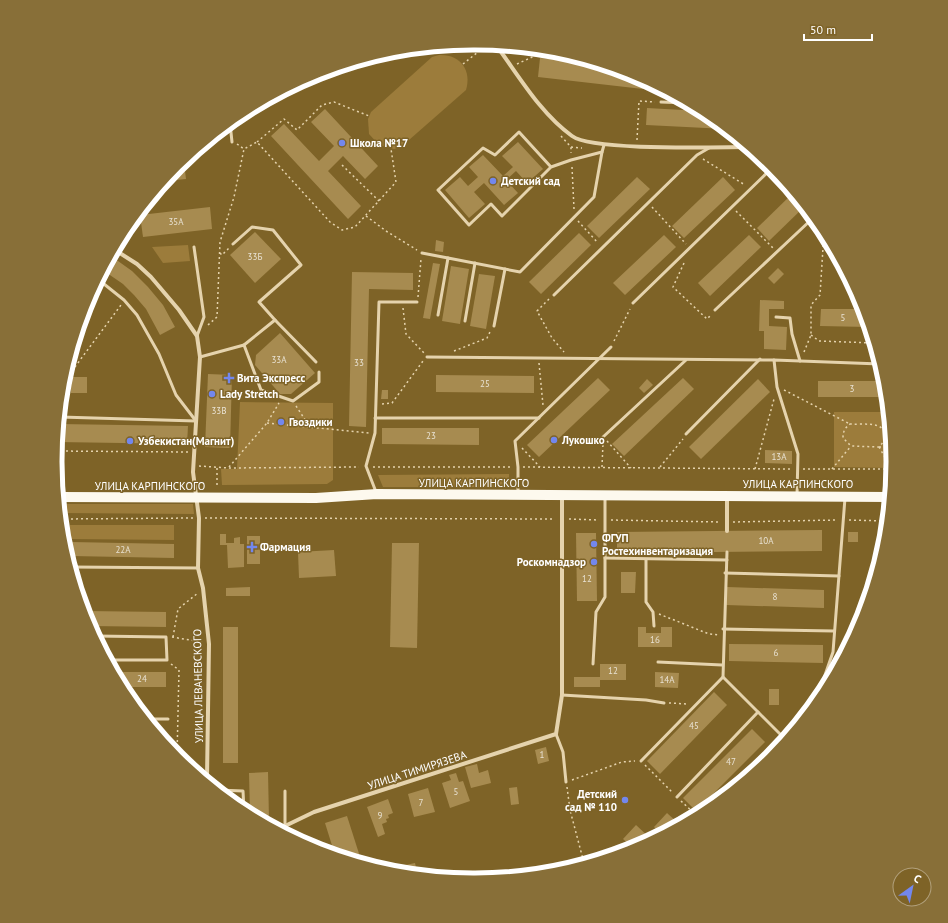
<svg xmlns="http://www.w3.org/2000/svg" width="948" height="923" font-family="'PT Sans',sans-serif">
  <style>
    .green { fill: #9c7c3b }
    .building { fill: #a78b50 }
    .lines { fill: none; stroke-linecap: round; stroke-linejoin: round }
    .path { stroke: #e5d3ad; stroke-width: 1.5; stroke-dasharray: 2 3; stroke-linecap: butt }
    .lane { stroke: #e5d3ad; stroke-width: 3 }
    .street { stroke: #e5d3ad; stroke-width: 4 }
    .primary { stroke: #fdf9ee; stroke-width: 10 }
    .poi-dot { fill: #7387ed; stroke: #7e6327; stroke-width: 1.5 }
    .labels { text-anchor: middle; stroke-width: 3; stroke-linejoin: round; paint-order: stroke }
    .number-label { font-size: 9px; fill: #e9e2d3 }
    .poi-label { font-size: 11px; font-weight: bold; fill: #fff; stroke: #7e6327; text-anchor: start }
    .street-label { font-size: 11px; fill: #fff; stroke: #7e6327 }
    .rim { fill: none; stroke: #fff; stroke-width: 5 }
  </style>
  <rect width="100%" height="100%" fill="#7e6327"/>
  <g class="green">
    <path d="M 439,55 C 460,54 472,70 466,90 L 401,147 L 394,149 L 379,145 L 369,134 L 368,119 L 371,112 L 432,57 Z"/>
    <polygon points="188,245 190,261 163,263 152,247"/>
    <polygon points="240,402 333,403 333,480 327,484 222,485 221,469 237,469"/>
    <polygon points="834,412 888,412 892,468 834,467"/>
    <polygon points="509,474 509,487 383,487 378,475"/>
    <polygon points="60,504 193,504 194,514 61,513"/>
    <polygon points="70,525 174,525 174,540 70,539"/>
  </g>
  <g class="building">
    <polygon points="540,58 599,64 634,75 644,80 643,89 538,77"/>
    <polygon points="647,108 701,111 726,129 646,125"/>
    <polygon points="325,109 378,166 365,179 343,156 328,171 361,206 348,219 271,136 284,124 319,161 334,146 311,122"/>
    <polygon points="518,142 543,169 527,183 516,171 506,180 518,193 504,205 484,183 474,192 485,204 469,218 445,190 460,177 468,186 478,177 469,167 483,155 503,176 513,167 502,156"/>
    <polygon points="181,163 184,163 186,179 165,181"/>
    <polygon points="637,177 650,189 599,238 587,226"/>
    <polygon points="723,177 735,190 684,238 672,226"/>
    <polygon points="793,193 804,207 769,241 757,228"/>
    <polygon points="210,207 212,229 143,237 140,215"/>
    <polygon points="255,232 281,259 255,283 230,255"/>
    <polygon points="579,233 591,245 541,294 529,282"/>
    <polygon points="664,235 676,247 625,295 613,283"/>
    <polygon points="749,235 761,247 710,296 698,283"/>
    <polygon points="436,240 444,242 443,252 435,251"/>
    <polygon points="111,256 132,271 148,287 163,305 175,327 160,335 146,309 134,295 123,284 104,271"/>
    <polygon points="433,263 440,264 430,319 423,318"/>
    <polygon points="451,266 469,269 460,324 442,321"/>
    <polygon points="778,268 784,274 774,284 768,278"/>
    <polygon points="352,272 413,273 413,290 369,289 366,427 349,426"/>
    <polygon points="479,274 495,276 486,329 470,326"/>
    <polygon points="760,300 784,301 784,309 769,309 769,326 787,327 786,350 764,349 764,331 759,331"/>
    <polygon points="821,309 863,309 868,327 820,326"/>
    <polygon points="280,333 315,373 291,394 280,394 255,365 256,355"/>
    <polygon points="208,374 232,375 230,448 205,447"/>
    <polygon points="436,375 534,376 534,393 436,392"/>
    <rect x="71" y="377" width="16" height="16"/>
    <polygon points="598,378 610,390 539,457 527,445"/>
    <polygon points="683,378 694,389 624,456 612,444"/>
    <polygon points="647,379 653,385 644,393 639,388"/>
    <polygon points="758,379 770,392 701,459 689,447"/>
    <polygon points="818,381 885,381 886,397 818,397"/>
    <polygon points="382,390 388,390 388,399 381,399"/>
    <polygon points="59,424 188,426 187,444 57,442"/>
    <polygon points="382,428 479,428 479,445 382,444"/>
    <polygon points="765,450 792,451 792,464 765,463"/>
    <polygon points="822,530 822,551 617,553 617,532"/>
    <rect x="848" y="532" width="10" height="10"/>
    <polygon points="576,533 596,533 597,601 577,601"/>
    <polygon points="220,534 226,534 226,543 234,543 234,538 240,537 240,544 244,544 244,567 228,568 227,545 220,545"/>
    <rect x="247" y="536" width="13" height="28"/>
    <polygon points="71,542 174,544 174,558 71,556"/>
    <polygon points="392,543 419,543 417,648 390,647"/>
    <polygon points="334,550 336,576 299,578 298,552"/>
    <polygon points="621,572 636,572 635,593 621,593"/>
    <polygon points="250,587 250,596 226,596 226,588"/>
    <polygon points="727,587 824,590 824,608 726,605"/>
    <polygon points="84,611 166,612 166,627 90,626"/>
    <rect x="223" y="627" width="15" height="136"/>
    <polygon points="638,627 646,627 646,633 661,633 661,627 672,627 672,647 638,647"/>
    <polygon points="729,644 823,645 823,663 729,661"/>
    <polygon points="600,664 626,664 626,680 600,680 600,687 574,687 574,677 600,677"/>
    <polygon points="114,672 166,672 166,687 122,687"/>
    <polygon points="655,672 679,673 678,688 655,687"/>
    <rect x="769" y="689" width="10" height="16"/>
    <polygon points="714,692 727,705 660,774 647,761"/>
    <polygon points="752,729 765,742 696,811 683,798"/>
    <polygon points="158,733 167,733 167,744 164,740"/>
    <polygon points="546,747 549,761 538,764 535,750"/>
    <polygon points="477,764 479,773 488,770 491,783 471,788 465,767"/>
    <polygon points="268,772 269,820 269,824 250,814 249,773"/>
    <polygon points="456,773 459,782 463,781 470,801 450,808 442,783 451,780 449,775"/>
    <polygon points="517,787 519,804 511,805 509,788"/>
    <polygon points="428,788 435,812 414,817 408,794"/>
    <polygon points="388,799 393,813 388,815 389,818 386,819 387,822 382,824 385,834 378,837 367,807"/>
    <polygon points="667,813 679,824 661,834 654,827"/>
    <polygon points="347,816 362,863 335,855 325,823"/>
    <polygon points="636,825 651,839 629,850 632,847 623,839"/>
    <polygon points="613,847 619,853 602,858"/>
    <polygon points="415,863 417,872 403,873 401,866"/>
  </g>
  <g class="lines">
    <g class="path">
      <polyline points="463,64 488,44"/>
      <polyline points="517,64 541,53"/>
      <polyline points="561,136 571,147 571,153"/>
      <polyline points="637,140 639,101 655,102"/>
      <polyline points="257,142 284,119 297,130 322,105 334,102 369,116"/>
      <polyline points="237,144 244,149"/>
      <polyline points="571,147 582,148"/>
      <polyline points="703,159 745,185"/>
      <polyline points="342,165 379,201"/>
      <polyline points="572,167 574,209"/>
      <polyline points="652,207 686,244"/>
      <polyline points="736,211 773,248"/>
      <polyline points="366,216 386,231 417,250"/>
      <polyline points="578,221 598,243"/>
      <polyline points="823,244 830,244"/>
      <polyline points="220,253 222,255 229,248"/>
      <polyline points="684,263 673,287 707,319 711,315"/>
      <polyline points="418,297 421,259"/>
      <polyline points="549,299 537,311 552,338 564,352"/>
      <polyline points="403,308 406,334 424,353"/>
      <polyline points="208,325 217,317 220,242 234,197 244,149 257,142 330,222 342,230 355,227 396,182 391,149"/>
      <polyline points="811,335 819,341 873,343"/>
      <polyline points="614,341 630,309"/>
      <polyline points="454,351 487,338 491,330"/>
      <polyline points="804,352 811,335 811,305 820,295 824,232"/>
      <polyline points="539,363 543,405"/>
      <polyline points="63,383 121,305"/>
      <polyline points="784,390 850,424"/>
      <polyline points="382,404 392,403 423,361"/>
      <polyline points="296,406 310,427"/>
      <polyline points="267,423 369,433"/>
      <path d="M 850,424 C 863,425 887,420 886,439 L 879,447 L 851,446 L 843,438 C 843,431 845,428 850,424 Z"/>
      <polyline points="607,441 631,468"/>
      <polyline points="879,447 892,469"/>
      <polyline points="879,447 891,447"/>
      <polyline points="522,448 540,467"/>
      <polyline points="56,451 189,452"/>
      <polyline points="199,466 229,468 359,467"/>
      <polyline points="229,467 267,423 279,403"/>
      <polyline points="373,467 511,467"/>
      <polyline points="523,467 791,469"/>
      <polyline points="602,467 603,443"/>
      <polyline points="660,467 683,439"/>
      <polyline points="755,469 774,399"/>
      <polyline points="803,469 892,469"/>
      <polyline points="832,469 851,446"/>
      <polyline points="217,485 217,467"/>
      <polyline points="205,518 555,519"/>
      <polyline points="61,519 193,518"/>
      <polyline points="569,519 599,520"/>
      <polyline points="611,520 721,522"/>
      <polyline points="849,520 887,521"/>
      <polyline points="733,522 837,520"/>
      <polyline points="659,614 709,634 719,635"/>
      <polyline points="172,637 202,642"/>
      <polyline points="173,637 178,609 198,593"/>
      <polyline points="171,664 179,670 177,756"/>
      <polyline points="669,703 688,704"/>
      <polyline points="645,765 672,792"/>
      <polyline points="572,780 622,762 635,761"/>
      <polyline points="567,787 570,810 584,863"/>
      <polyline points="681,801 696,815"/>
    </g>
    <g class="lane">
      <polyline points="546,50 557,51"/>
      <polyline points="661,102 687,103"/>
      <polyline points="230,123 232,142"/>
      <polyline points="551,167 502,216 491,204 469,225 438,190 483,148 495,155 519,132 551,167 571,160 602,152 604,145"/>
      <polyline points="194,247 204,317 197,336"/>
      <polyline points="422,253 448,258"/>
      <polyline points="99,280 124,300 137,315 159,354 176,395 196,421"/>
      <polyline points="554,295 697,155 709,148"/>
      <polyline points="633,303 772,168"/>
      <polyline points="715,310 813,218"/>
      <polyline points="438,315 448,258 520,272 594,197 602,152"/>
      <polyline points="776,317 790,318 792,334 800,361"/>
      <polyline points="275,320 316,362"/>
      <polyline points="465,321 475,263"/>
      <polyline points="494,326 505,269"/>
      <polyline points="244,345 261,390 293,401 319,382 319,372"/>
      <polyline points="200,357 244,345 275,320 259,302 301,265 273,230 252,227 233,244"/>
      <polyline points="427,357 774,360"/>
      <polyline points="60,417 196,421"/>
      <polyline points="375,418 539,418"/>
      <polyline points="686,434 760,359"/>
      <polyline points="603,437 686,360"/>
      <polyline points="376,492 366,466 375,433 379,302 417,302"/>
      <polyline points="518,493 518,467 515,441 611,347"/>
      <polyline points="797,495 798,454 777,387 774,360 880,364"/>
      <polyline points="727,552 723,677 785,739"/>
      <polyline points="605,558 727,560"/>
      <polyline points="646,560 646,602 653,612 654,626"/>
      <polyline points="71,567 198,568"/>
      <polyline points="725,573 839,576"/>
      <polyline points="723,629 834,631"/>
      <polyline points="95,636 166,637 167,660 108,660"/>
      <polyline points="658,662 722,665"/>
      <polyline points="593,664 596,612 605,597 605,497"/>
      <polyline points="562,695 646,700 664,703"/>
      <polyline points="816,701 833,652 845,498"/>
      <polyline points="146,719 168,719"/>
      <polyline points="556,734 563,752 566,782"/>
      <polyline points="641,761 723,677"/>
      <polyline points="207,778 213,786"/>
      <polyline points="218,790 243,791 244,811"/>
      <polyline points="285,791 285,833"/>
      <polyline points="677,797 758,712"/>
    </g>
    <g class="street">
      <path d="M 496,45 C 519,76 540,113 572,136 C 592,151 716,147 747,147"/>
      <polyline points="115,250 137,264 151,277 179,310 197,336 200,357 193,472 199,518 198,568 203,588 209,644 207,778"/>
      <polyline points="727,496 727,531"/>
      <polyline points="285,826 314,812 556,734 562,695 562,496"/>
    </g>
    <polyline class="primary" points="59,497 316,498 377,494 889,497"/>
  </g>
  <g class="poi-dot">
    <circle cx="342" cy="143" r="4"/>
    <circle cx="493" cy="181" r="4"/>
    <path d="M227 372h4v4h4v4h-4v4h-4v-4h-4v-4h4z"/>
    <circle cx="212" cy="394" r="4"/>
    <circle cx="281" cy="422" r="4"/>
    <circle cx="554" cy="440" r="4"/>
    <circle cx="130" cy="441" r="4"/>
    <circle cx="594" cy="544" r="4"/>
    <path d="M250 541h4v4h4v4h-4v4h-4v-4h-4v-4h4z"/>
    <circle cx="594" cy="562" r="4"/>
    <circle cx="625" cy="800" r="4"/>
  </g>
  <g class="labels">
    <g class="number-label">
      <text x="176" y="225">35А</text>
      <text x="255" y="260">33Б</text>
      <text x="843" y="321">5</text>
      <text x="279" y="363">33А</text>
      <text x="359" y="366">33</text>
      <text x="485" y="387">25</text>
      <text x="852" y="392">3</text>
      <text x="219" y="414">33В</text>
      <text x="431" y="439">23</text>
      <text x="779" y="460">13А</text>
      <text x="766" y="544">10А</text>
      <text x="123" y="553">22А</text>
      <text x="587" y="582">12</text>
      <text x="775" y="600">8</text>
      <text x="655" y="643">16</text>
      <text x="776" y="656">6</text>
      <text x="613" y="674">12</text>
      <text x="142" y="682">24</text>
      <text x="667" y="683">14А</text>
      <text x="694" y="729">45</text>
      <text x="542" y="758">1</text>
      <text x="731" y="765">47</text>
      <text x="456" y="795">5</text>
      <text x="421" y="806">7</text>
      <text x="380" y="819">9</text>
    </g>
    <g class="poi-label">
      <text x="350" y="147">Школа №17</text>
      <text x="501" y="185">Детский сад</text>
      <text x="237" y="382">Вита Экспресс</text>
      <text x="220" y="398">Lady Stretch</text>
      <text x="289" y="426">Гвоздики</text>
      <text x="562" y="444">Лукошко</text>
      <text x="138" y="445">Узбекистан(Магнит)</text>
      <text x="602" y="542">ФГУП<tspan x="602" dy="13">Ростехинвентаризация</tspan></text>
      <text x="260" y="551">Фармация</text>
      <text x="586" y="566" text-anchor="end">Роскомнадзор</text>
      <text x="617" y="798" text-anchor="end">Детский<tspan x="617" dy="13">сад № 110</tspan></text>
    </g>
    <g class="street-label">
      <text x="474" y="487">УЛИЦА КАРПИНСКОГО</text>
      <text x="798" y="488">УЛИЦА КАРПИНСКОГО</text>
      <text x="150" y="490">УЛИЦА КАРПИНСКОГО</text>
      <text transform="translate(198 686) rotate(-91)" y="4">УЛИЦА ЛЕВАНЕВСКОГО</text>
      <text transform="translate(417 770) rotate(-18)" y="4">УЛИЦА ТИМИРЯЗЕВА</text>
    </g>
  </g>
  <path d="M0 0H948V923H0ZM473 50H475A411 411 0 0 1 886 461V462A411 411 0 0 1 475 873H473A411 411 0 0 1 62 462V461A411 411 0 0 1 473 50Z" fill="#886f38" fill-rule="evenodd"/>
  <path class="rim" d="M473 50H475A411 411 0 0 1 886 461V462A411 411 0 0 1 475 873H473A411 411 0 0 1 62 462V461A411 411 0 0 1 473 50Z"/>
  <g transform="translate(912 887) rotate(33)"><circle r="19" fill="#7e6327" stroke="#b2a17d"/>
  <path d="M0-3L7 15L0 10L-7 15Z" fill="#7387ed"/>
  <text y="-6" font-size="11" font-weight="bold" text-anchor="middle" fill="#ffffff">С</text>
  </g>
  <path d="M804 34v6h68v-6" fill="none" stroke="#ffffff" stroke-width="2"/>
  <text x="810" y="34" font-size="12" fill="#ffffff" stroke="#7e6327" stroke-width="3" paint-order="stroke">50 m</text>
</svg>
